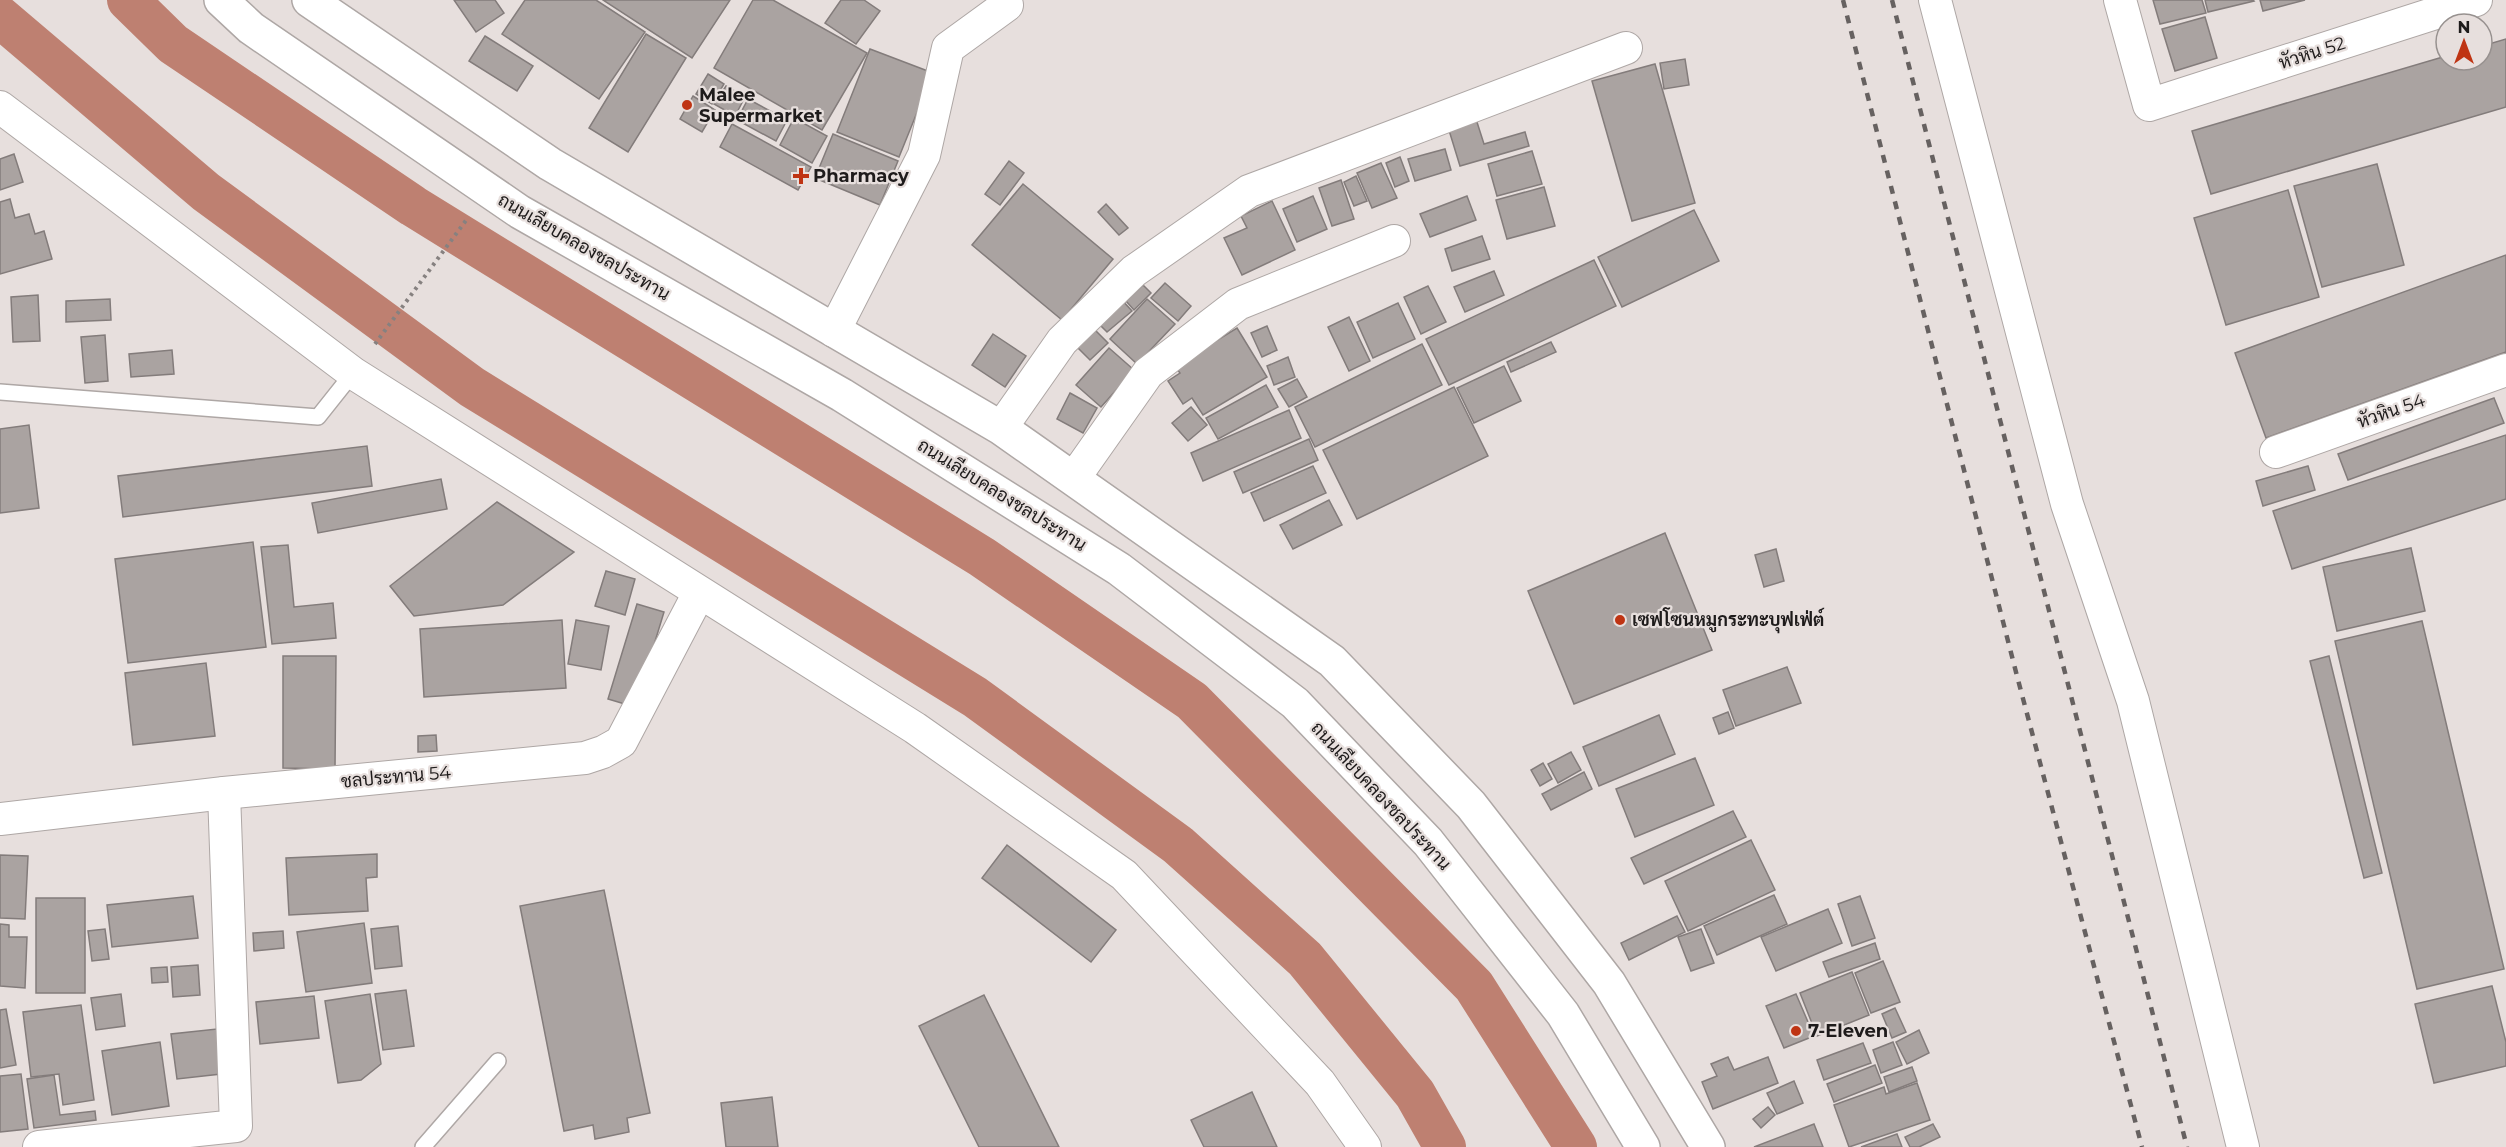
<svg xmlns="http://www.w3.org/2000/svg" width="2506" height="1147" font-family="Montserrat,Sarabun,sans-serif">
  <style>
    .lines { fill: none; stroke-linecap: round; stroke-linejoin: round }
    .canal { stroke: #be8071; stroke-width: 42 }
    .building { fill: #aaa3a1; stroke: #837c7b; stroke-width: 1.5 }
    .service-casing { stroke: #aea7a5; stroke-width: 18 }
    .minor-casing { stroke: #aea7a5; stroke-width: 34 }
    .tertiary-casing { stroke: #aea7a5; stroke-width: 36 }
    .path { stroke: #868180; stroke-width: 4; stroke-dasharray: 3 4.5; stroke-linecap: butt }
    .service { stroke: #fff; stroke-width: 15 }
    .minor { stroke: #fff; stroke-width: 32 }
    .tertiary { stroke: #fff; stroke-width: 33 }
    .rail { stroke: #666160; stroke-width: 4.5; stroke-dasharray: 8 8; stroke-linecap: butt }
    .poi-dot { fill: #bf3413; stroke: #e7dfdd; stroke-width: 2 }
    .labels { text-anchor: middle; stroke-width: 4.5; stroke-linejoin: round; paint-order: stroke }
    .street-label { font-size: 18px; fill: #1e1b1b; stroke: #e7dfdd }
    .poi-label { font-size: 18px; font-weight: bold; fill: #1e1b1b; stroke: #e7dfdd; text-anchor: start }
  </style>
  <rect width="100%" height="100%" fill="#e7dfdd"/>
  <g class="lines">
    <g class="canal">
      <polyline points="128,0 173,44 413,206 982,557 1192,701 1474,986 1576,1147"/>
      <polyline points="0,17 206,192 472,387 975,697 1178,845 1305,959 1415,1094 1445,1147"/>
    </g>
  </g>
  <g class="building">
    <polygon points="454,0 495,0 504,13 476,32"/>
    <polygon points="525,0 596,0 645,32 599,99 502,34"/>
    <polygon points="603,0 730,0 692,58"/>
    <polygon points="753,0 773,0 867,53 822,130 714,68"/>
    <polygon points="841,0 864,0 880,11 856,44 825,23"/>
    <polygon points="2153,0 2202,0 2206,13 2160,24"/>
    <polygon points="2205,0 2253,0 2254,1 2208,12"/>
    <polygon points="2260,0 2305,0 2263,11"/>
    <polygon points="2205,17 2217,58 2175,71 2162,29"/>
    <polygon points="646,34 686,58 628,152 589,128"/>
    <polygon points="485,36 533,66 517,91 469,61"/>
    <polygon points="2506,39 2506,107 2211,194 2192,131 2446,56 2446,60 2482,60 2482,46"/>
    <polygon points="870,49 933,73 899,157 837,132"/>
    <polygon points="1685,59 1689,85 1664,89 1660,63"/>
    <polygon points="1655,64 1695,203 1632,221 1592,81"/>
    <polygon points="708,74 724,84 712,104 696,94"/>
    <polygon points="726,86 745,97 735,116 714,104"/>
    <polygon points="693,96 715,110 702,132 680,119"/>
    <polygon points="748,99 787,120 776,141 737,120"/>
    <polygon points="794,118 827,136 812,163 780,145"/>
    <polygon points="1476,119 1484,144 1525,132 1529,146 1460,166 1448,127"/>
    <polygon points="732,124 811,167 798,190 720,147"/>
    <polygon points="833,134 898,161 880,205 815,178"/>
    <polygon points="1445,149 1451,170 1415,181 1408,159"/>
    <polygon points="1532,151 1542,184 1497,196 1488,164"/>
    <polygon points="14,154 23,182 0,190 0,159"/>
    <polygon points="1400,157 1409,181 1395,187 1386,163"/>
    <polygon points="1009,161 1024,173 1000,205 985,194"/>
    <polygon points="1381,163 1397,198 1372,208 1357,173"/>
    <polygon points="2377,164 2404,265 2322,287 2294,186"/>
    <polygon points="1356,176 1367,201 1354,206 1344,182"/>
    <polygon points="1341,180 1354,219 1332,226 1319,188"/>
    <polygon points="1023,184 1113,259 1062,320 972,245"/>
    <polygon points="1544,187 1555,226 1507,239 1496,200"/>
    <polygon points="2288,190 2319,297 2226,325 2194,218"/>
    <polygon points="1313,196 1327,229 1297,242 1283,209"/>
    <polygon points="1467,196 1476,220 1430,237 1420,214"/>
    <polygon points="10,199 15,218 29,214 35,234 44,231 52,259 0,274 0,202"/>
    <polygon points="1272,201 1295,250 1242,275 1224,238 1247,228 1241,216"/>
    <polygon points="1106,204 1128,228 1119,235 1098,212"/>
    <polygon points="1694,210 1719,261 1622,307 1598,257"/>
    <polygon points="1482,236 1490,259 1452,271 1445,249"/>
    <polygon points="2506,255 2506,352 2266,438 2235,353"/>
    <polygon points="1594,260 1616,306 1449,385 1426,339"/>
    <polygon points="1494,271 1504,295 1465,312 1454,287"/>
    <polygon points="1165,283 1191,306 1178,321 1151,298"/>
    <polygon points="1143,285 1151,293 1134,310 1126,301"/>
    <polygon points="1428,286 1446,322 1421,334 1404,297"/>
    <polygon points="38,295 40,341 13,342 11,297"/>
    <polygon points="1120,298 1132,311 1107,332 1095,320"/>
    <polygon points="110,299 111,320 66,322 66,301"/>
    <polygon points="1147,299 1175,324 1137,364 1110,339"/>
    <polygon points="1398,303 1415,339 1373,358 1357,322"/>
    <polygon points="1349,317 1370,361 1349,371 1328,327"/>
    <polygon points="1090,325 1108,343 1090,360 1072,342"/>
    <polygon points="1267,326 1277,350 1262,357 1251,333"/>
    <polygon points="1237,328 1267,377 1203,415 1192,398 1183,404 1168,381 1180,373 1175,366"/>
    <polygon points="993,334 1026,356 1005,387 972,365"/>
    <polygon points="105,335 108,381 85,383 81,337"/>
    <polygon points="1551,342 1556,352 1511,372 1507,362"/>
    <polygon points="1422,344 1442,385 1315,447 1295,407"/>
    <polygon points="1109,348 1134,370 1101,407 1076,385"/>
    <polygon points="172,350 174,374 131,377 129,354"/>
    <polygon points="1288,357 1295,377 1274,385 1267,366"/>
    <polygon points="1504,366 1521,401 1474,423 1457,388"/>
    <polygon points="1297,379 1307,397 1289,407 1278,389"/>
    <polygon points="1266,385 1278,407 1218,439 1206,418"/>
    <polygon points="1454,387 1488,456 1357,519 1323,450"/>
    <polygon points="1070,393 1097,408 1083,433 1057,419"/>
    <polygon points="2494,398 2504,423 2348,480 2338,454"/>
    <polygon points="1191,407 1207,425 1188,441 1172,423"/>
    <polygon points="1289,410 1301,438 1203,481 1191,453"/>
    <polygon points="29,425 39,508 0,513 0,429"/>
    <polygon points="2506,435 2506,499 2292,569 2273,511"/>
    <polygon points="1309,439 1318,460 1243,493 1234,472"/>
    <polygon points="367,446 372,486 123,517 118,476"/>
    <polygon points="1313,466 1326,493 1264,521 1251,493"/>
    <polygon points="2308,466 2315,490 2263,506 2256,481"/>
    <polygon points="441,479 447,509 318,533 312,503"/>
    <polygon points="1329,500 1342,525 1293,549 1280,525"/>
    <polygon points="497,502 574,552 503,605 414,616 390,586"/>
    <polygon points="1665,533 1712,650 1574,704 1528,591"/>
    <polygon points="253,542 266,647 128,663 115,559"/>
    <polygon points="288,545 294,607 333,603 336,638 272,644 261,547"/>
    <polygon points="2411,548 2425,611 2337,631 2323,567"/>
    <polygon points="1776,549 1784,581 1764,587 1755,555"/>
    <polygon points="606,571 635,579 625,615 595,606"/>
    <polygon points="637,604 664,612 635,707 608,699"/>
    <polygon points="562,620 566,688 424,697 420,629"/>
    <polygon points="576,620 609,626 601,670 568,664"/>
    <polygon points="2422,621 2504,969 2417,989 2335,641"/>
    <polygon points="283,656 336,656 335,769 283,768"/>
    <polygon points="2329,656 2382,873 2364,878 2310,661"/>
    <polygon points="206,663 215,736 133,745 125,673"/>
    <polygon points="1787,667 1801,703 1736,726 1723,690"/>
    <polygon points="1728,712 1734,728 1719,734 1713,718"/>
    <polygon points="1659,715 1675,754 1599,786 1583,747"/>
    <polygon points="436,735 437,751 418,752 418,736"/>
    <polygon points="1571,752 1581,770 1558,783 1548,764"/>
    <polygon points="1695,758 1714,805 1635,837 1616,789"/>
    <polygon points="1543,763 1552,779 1540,786 1531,770"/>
    <polygon points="1584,772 1592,789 1551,810 1542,794"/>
    <polygon points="1733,811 1746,837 1644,884 1631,858"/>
    <polygon points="1751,840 1775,890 1688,931 1665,881"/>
    <polygon points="1007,845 1116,930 1091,962 982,878"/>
    <polygon points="377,854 377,877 366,878 368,911 289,915 286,858"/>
    <polygon points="0,855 28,856 25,919 0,918"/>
    <polygon points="604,890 650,1113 627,1118 629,1132 595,1139 593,1125 564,1131 520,906"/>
    <polygon points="1774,895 1787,924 1717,955 1704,926"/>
    <polygon points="193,896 198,938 112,947 107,905"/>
    <polygon points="1860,896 1875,938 1852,946 1838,904"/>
    <rect x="36" y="898" width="49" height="95"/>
    <polygon points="1828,909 1842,943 1776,971 1761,937"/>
    <polygon points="1677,916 1685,932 1629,960 1621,943"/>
    <polygon points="364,923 372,983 306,992 297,932"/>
    <polygon points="0,924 9,925 9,937 27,937 25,988 0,986"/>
    <polygon points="398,926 402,966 375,969 371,929"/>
    <polygon points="105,929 109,959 92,961 88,931"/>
    <polygon points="1701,929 1714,963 1691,971 1678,937"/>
    <polygon points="283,931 284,948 254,951 253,933"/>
    <polygon points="1875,943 1880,959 1829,977 1823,962"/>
    <polygon points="1883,961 1900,1002 1871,1013 1855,973"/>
    <polygon points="198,965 200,995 173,997 171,967"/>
    <polygon points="167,967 168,982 152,983 151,968"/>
    <polygon points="1852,972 1869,1015 1817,1036 1800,993"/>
    <polygon points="2492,986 2506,1042 2506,1066 2434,1083 2415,1004"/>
    <polygon points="406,990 414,1046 383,1050 375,994"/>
    <polygon points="121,994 125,1026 96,1030 91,998"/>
    <polygon points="370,994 381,1064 361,1080 338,1083 325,1001"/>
    <polygon points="1796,994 1814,1036 1784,1048 1766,1006"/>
    <polygon points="984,995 1059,1147 979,1147 919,1026"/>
    <polygon points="314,996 319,1038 260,1044 256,1002"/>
    <polygon points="81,1005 94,1100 63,1105 59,1074 31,1077 23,1012"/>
    <polygon points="1895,1008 1906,1032 1892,1038 1882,1014"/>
    <polygon points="6,1009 16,1065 0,1068 0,1010"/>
    <polygon points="217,1029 221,1074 177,1079 171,1034"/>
    <polygon points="1919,1030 1929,1053 1907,1064 1896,1042"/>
    <polygon points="160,1042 169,1106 112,1115 102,1051"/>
    <polygon points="1893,1042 1902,1065 1881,1073 1873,1050"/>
    <polygon points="1863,1043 1871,1063 1824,1080 1817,1060"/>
    <polygon points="1728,1057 1734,1070 1768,1057 1778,1083 1713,1109 1702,1082 1717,1076 1711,1064"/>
    <polygon points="1875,1065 1882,1083 1834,1102 1827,1084"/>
    <polygon points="1912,1067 1917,1081 1889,1092 1884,1077"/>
    <polygon points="21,1074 28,1129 0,1132 0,1076"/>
    <polygon points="54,1075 60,1115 95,1111 96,1120 34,1128 27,1079"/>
    <polygon points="1794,1081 1803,1103 1777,1114 1767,1093"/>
    <polygon points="1917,1083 1930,1120 1849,1147 1834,1105 1884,1087 1886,1094"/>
    <polygon points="1252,1092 1277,1147 1204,1147 1191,1120"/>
    <polygon points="772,1097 778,1147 726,1147 721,1103"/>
    <polygon points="1768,1107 1775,1115 1761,1128 1753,1119"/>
    <polygon points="1814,1124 1823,1147 1754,1147"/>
    <polygon points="1933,1124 1940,1137 1919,1147 1910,1147 1905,1137"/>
    <polygon points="1897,1134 1902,1147 1861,1147"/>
  </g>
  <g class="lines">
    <defs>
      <g id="service">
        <polyline points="0,392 318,417 353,373"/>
        <polyline points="423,1147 498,1061"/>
      </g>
      <g id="minor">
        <polyline points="1935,0 2067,504 2133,701 2243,1147"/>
        <polyline points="2120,0 2149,105 2476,0"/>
        <polyline points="0,107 353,373 915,728 1124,875 1320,1083 1365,1147"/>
        <polyline points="834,331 924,155 948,48 1007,5"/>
        <polyline points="1001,428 1062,341 1134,271 1249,191 1626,48"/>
        <polyline points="2276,452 2506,370"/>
        <polyline points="1074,478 1148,373 1238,304 1394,241"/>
        <polyline points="0,819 224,793 585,758 603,752 621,742 699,593"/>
        <polyline points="39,1147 236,1126 224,793"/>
      </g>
      <g id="tertiary">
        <polyline points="221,0 251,28 520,212 842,395 1119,569 1295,703 1428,842 1563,1014 1643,1147"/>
        <polyline points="309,0 550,164 1001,428 1332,661 1471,805 1609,983 1708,1147"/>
      </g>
    </defs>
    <use href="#service" class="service-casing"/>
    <use href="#minor" class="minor-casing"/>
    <use href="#tertiary" class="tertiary-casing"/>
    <polyline class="path" points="375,344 467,219"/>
    <use href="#service" class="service"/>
    <use href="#minor" class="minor"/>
    <use href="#tertiary" class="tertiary"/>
    <g class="rail">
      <polyline points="1843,0 2017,676 2142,1147"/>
      <polyline points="1892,0 2187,1147"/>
    </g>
  </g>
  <g class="poi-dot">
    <circle cx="687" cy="105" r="6"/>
    <path d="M798 167h6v6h6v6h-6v6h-6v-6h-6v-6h6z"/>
    <circle cx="1620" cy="620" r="6"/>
    <circle cx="1796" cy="1031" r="6"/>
  </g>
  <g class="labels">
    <g class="street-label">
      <text transform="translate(2312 53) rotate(-18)" y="6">หัวหิน 52</text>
      <text transform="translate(584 247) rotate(30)" y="6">ถนนเลียบคลองชลประทาน</text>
      <text transform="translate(2391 411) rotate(-19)" y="6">หัวหิน 54</text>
      <text transform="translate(1002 495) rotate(32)" y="6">ถนนเลียบคลองชลประทาน</text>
      <text transform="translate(396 777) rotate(-5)" y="6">ชลประทาน 54</text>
      <text transform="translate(1381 796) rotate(47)" y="6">ถนนเลียบคลองชลประทาน</text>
    </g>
    <g class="poi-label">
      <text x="699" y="101">Malee<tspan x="699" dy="21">Supermarket</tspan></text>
      <text x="813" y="182">Pharmacy</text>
      <text x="1632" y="626">เซฟโซนหมูกระทะบุฟเฟ่ต์</text>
      <text x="1808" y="1037">7-Eleven</text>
    </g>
  </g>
  <g transform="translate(2464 42)"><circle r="28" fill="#e7dfdd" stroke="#97918f" stroke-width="1.5"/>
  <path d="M0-4.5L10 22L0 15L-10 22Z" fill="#bf3413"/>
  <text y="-9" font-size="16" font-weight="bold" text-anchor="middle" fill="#1e1b1b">N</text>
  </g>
</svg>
